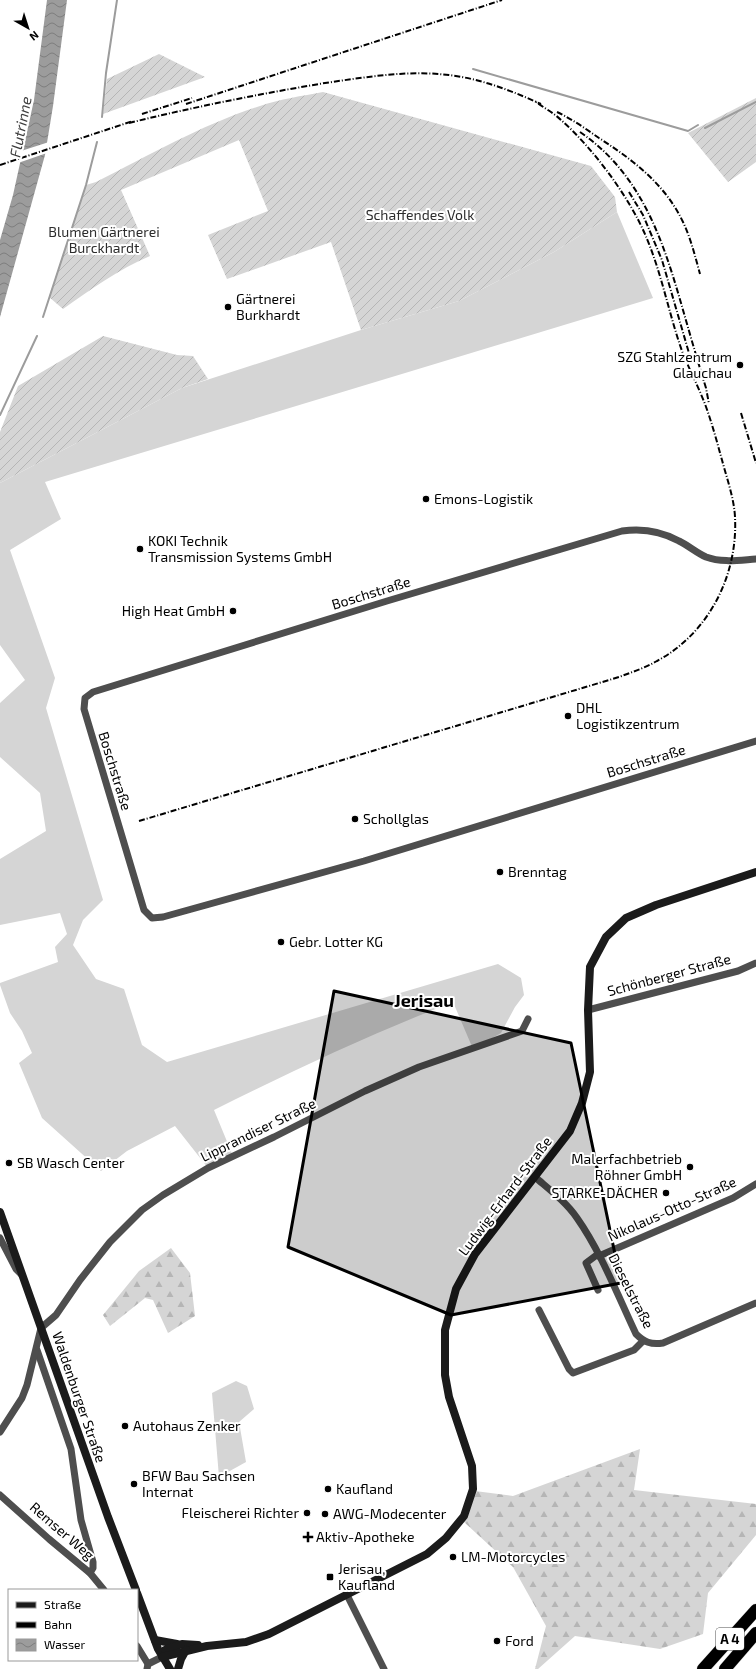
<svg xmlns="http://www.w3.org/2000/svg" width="756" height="1669" font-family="'Exo 2',sans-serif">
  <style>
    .grass { fill: #d5d5d5 }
    .forest { fill: url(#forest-firs) }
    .garden { fill: url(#garden-furrows) }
    .water { fill: url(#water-waves) }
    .pier { fill: #fff }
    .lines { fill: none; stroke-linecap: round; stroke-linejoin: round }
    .stream { stroke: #9c9c9c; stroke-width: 2 }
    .highway-casing { stroke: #dbdbdb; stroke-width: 13 }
    .street { stroke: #4e4e4e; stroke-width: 7 }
    .secondary { stroke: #1b1b1b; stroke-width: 8 }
    .highway { stroke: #000; stroke-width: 12 }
    .rail { stroke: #000; stroke-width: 2; stroke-dasharray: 6 2 1 2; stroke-linecap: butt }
    .marked { fill: #000; fill-opacity: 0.2; stroke: #000; stroke-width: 3; stroke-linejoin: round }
    .poi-dot { fill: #000; stroke: #fff; stroke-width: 1.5 }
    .labels { text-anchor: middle; stroke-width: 4; stroke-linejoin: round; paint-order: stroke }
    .shield { fill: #fff; stroke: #4c4c4c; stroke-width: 1 }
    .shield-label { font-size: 13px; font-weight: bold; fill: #000 }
    .park-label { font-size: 14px; fill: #2c2c2c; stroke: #fff }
    .poi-label { font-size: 14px; fill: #000; stroke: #fff; text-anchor: start }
    .street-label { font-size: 14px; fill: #000; stroke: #fff }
    .water-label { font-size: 15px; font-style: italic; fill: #3d3d3d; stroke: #fff }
    .district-label { font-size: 18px; font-weight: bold; fill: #000; stroke: #fff }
  </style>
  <defs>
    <pattern id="forest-firs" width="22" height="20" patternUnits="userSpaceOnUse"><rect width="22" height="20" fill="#d5d5d5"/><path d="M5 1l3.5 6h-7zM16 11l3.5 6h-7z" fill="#b5b5b5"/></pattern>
    <pattern id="garden-furrows" width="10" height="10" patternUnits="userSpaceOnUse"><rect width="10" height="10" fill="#d5d5d5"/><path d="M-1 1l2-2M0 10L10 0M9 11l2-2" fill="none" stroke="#b5b5b5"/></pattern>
    <pattern id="water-waves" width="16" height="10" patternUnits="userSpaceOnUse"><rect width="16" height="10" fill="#9c9c9c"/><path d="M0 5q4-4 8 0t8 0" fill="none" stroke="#7d7d7d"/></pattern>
  </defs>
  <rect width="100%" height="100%" fill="#fff"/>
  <g class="grass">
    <path d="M 617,212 L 653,298 L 45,482 L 61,519 L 10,550 L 55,678 L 46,708 L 103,900 L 83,920 L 73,945 L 96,979 L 124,989 L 142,1045 L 167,1062 L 498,964 L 521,978 L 524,995 L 515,1007 L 501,1033 L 473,1049 L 453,1002 C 371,1034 292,1071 214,1110 L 233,1156 L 208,1168 L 175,1126 L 127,1151 L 101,1171 L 42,1118 L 19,1063 L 32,1053 L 22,1031 L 10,1013 L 0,985 L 0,983 L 58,962 L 55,947 L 67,934 L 60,913 L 0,925 L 0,859 L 46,831 L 40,793 L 0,757 L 0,703 L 25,680 L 0,645 L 0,483 L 182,388 L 361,330 L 459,301 L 554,252 Z"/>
    <polygon points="236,1381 247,1386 254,1409 239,1422 246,1462 219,1477 212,1393"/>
  </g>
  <g class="forest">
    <polygon points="171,1248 190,1273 195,1316 168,1333 153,1300 145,1298 110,1326 103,1315 139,1271"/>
    <polygon points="640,1449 634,1490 756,1504 756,1535 708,1593 703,1634 660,1649 575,1636 538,1669 535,1669 546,1626 513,1567 464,1522 475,1491 513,1496"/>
  </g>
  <g class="garden">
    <polygon points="159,54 205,77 103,114 107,79"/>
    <path d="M 323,92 L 591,166 L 615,197 L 617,212 L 554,252 L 459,301 L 361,330 L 331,242 L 227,279 L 208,235 L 268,211 L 239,140 L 121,190 L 150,256 C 119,269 90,290 63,309 L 49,297 L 86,185 L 96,182 C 150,155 203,124 260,106 C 280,99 302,96 323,92 Z"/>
    <polygon points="756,98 756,162 728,182 688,133"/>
    <polygon points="103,336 177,355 193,356 208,379 182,388 0,483 0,432 18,386"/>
  </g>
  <polygon class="water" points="47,0 67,0 53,106 45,155 0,317 0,240 13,195 34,100"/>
  <polygon class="pier" points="49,142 47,153 18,163 21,151"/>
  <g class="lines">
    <g class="stream">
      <polyline points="473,69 688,131 698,125"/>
      <polyline points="102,117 106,73 117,0"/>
      <polyline points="705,128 756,102"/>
      <polyline points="43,317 86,185 97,142"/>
      <polyline points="0,415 37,336"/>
    </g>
    <defs>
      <g id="highway">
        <polyline points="703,1669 756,1610"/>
        <polyline points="725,1669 756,1633"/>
      </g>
    </defs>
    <use href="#highway" class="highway-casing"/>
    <g class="street">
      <path d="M 756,559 C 740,560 722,563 706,557 C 697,553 689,546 679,541 C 661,531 643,528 622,531 L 387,601 L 93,692 L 85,698 L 84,709 L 144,910 L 152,918 L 163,917 L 364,861 L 756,741"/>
      <polyline points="588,1010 738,971 756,963"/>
      <path d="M 535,1177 C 550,1190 566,1202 577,1218 C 601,1252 618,1296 636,1334 C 644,1342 651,1345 663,1343 L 756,1303"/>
      <polyline points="0,1238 16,1269 21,1274"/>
      <polyline points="599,1256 733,1198 756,1184"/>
      <polyline points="598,1290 586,1263 598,1254"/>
      <polyline points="539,1310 569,1369 573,1373 634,1350 643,1341"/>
      <polyline points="37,1350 71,1449 81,1520 93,1562 93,1568 90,1573"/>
      <polyline points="0,1432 22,1398 27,1385 41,1328 56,1315 80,1280 110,1242 142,1210 163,1195 208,1168 274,1137 365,1091 419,1067 522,1031 528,1019"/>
      <polyline points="0,1495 49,1539 90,1573 104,1590"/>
      <polyline points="347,1595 384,1669"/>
      <polyline points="137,1646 148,1664 147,1669"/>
      <polyline points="148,1664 162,1657"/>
    </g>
    <g class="secondary">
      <polyline points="0,1212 108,1517 136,1590"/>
      <polyline points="137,1593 158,1649 170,1669"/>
      <polyline points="155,1640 177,1644"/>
      <polyline points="165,1650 182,1644 198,1645"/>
      <polyline points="162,1657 207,1646 246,1642 269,1634 427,1554 446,1538 464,1516 473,1489 472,1466 449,1397 445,1375 445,1330 456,1289 475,1254 570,1131 582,1103 590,1072 588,1010 590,967 606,937 626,918 656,905 756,872"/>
      <polyline points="178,1669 181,1659 186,1650"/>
    </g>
    <use href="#highway" class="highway"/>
    <g class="rail">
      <polyline points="186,104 502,0"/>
      <path d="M 557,112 C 572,119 586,129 599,138 C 633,160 665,184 683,222 C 691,239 695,256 700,274"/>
      <polyline points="142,114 192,98"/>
      <path d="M 129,123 C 194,107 259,94 325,83 C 367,77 407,70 449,75 C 482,79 512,91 541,104"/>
      <path d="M 580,132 C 640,173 662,237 681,303 C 689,331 697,359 706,388 L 709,404"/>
      <polyline points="0,165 133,121"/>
      <polyline points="629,192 643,215 662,260 691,360"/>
      <polyline points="741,413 756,463"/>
      <path d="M 139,821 L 619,677 C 632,672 645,668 657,661 C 709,633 738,575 735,517 C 734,498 727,479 722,460 C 717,442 712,423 705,404 C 698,386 689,369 682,351 C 669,314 662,275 647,239 C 631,199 593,148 561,120 C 554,113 544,108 536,102"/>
    </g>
  </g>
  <path class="marked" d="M 334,991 L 571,1043 L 621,1283 L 451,1315 L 288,1247 Z"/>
  <g class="poi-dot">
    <circle cx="228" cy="307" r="4"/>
    <circle cx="740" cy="365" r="4"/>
    <circle cx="426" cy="499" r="4"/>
    <circle cx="140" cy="549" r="4"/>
    <circle cx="233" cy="611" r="4"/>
    <circle cx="568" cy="716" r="4"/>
    <circle cx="355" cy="819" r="4"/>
    <circle cx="500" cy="872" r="4"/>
    <circle cx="281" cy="942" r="4"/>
    <circle cx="9" cy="1163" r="4"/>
    <circle cx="690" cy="1167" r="4"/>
    <circle cx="666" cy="1193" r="4"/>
    <circle cx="125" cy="1426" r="4"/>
    <circle cx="134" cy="1484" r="4"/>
    <circle cx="328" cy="1489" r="4"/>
    <circle cx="307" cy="1513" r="4"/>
    <circle cx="325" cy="1514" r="4"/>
    <path d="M306 1531h4v4h4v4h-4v4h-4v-4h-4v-4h4z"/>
    <circle cx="453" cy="1557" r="4"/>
    <rect x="326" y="1573" width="8" height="8" rx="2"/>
    <circle cx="497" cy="1641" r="4"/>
  </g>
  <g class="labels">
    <rect class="shield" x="716" y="1628" width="28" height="22" rx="3"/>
    <g class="shield-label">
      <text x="730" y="1644">A 4</text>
    </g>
    <g class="park-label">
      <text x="420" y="220">Schaffendes Volk</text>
      <text x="104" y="237">Blumen Gärtnerei<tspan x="104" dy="16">Burckhardt</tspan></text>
    </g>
    <g class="poi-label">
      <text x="236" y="304">Gärtnerei<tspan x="236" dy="16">Burkhardt</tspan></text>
      <text x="732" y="362" text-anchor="end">SZG Stahlzentrum<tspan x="732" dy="16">Glauchau</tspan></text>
      <text x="434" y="504">Emons-Logistik</text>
      <text x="148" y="546">KOKI Technik<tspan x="148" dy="16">Transmission Systems GmbH</tspan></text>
      <text x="225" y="616" text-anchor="end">High Heat GmbH</text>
      <text x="576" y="713">DHL<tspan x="576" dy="16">Logistikzentrum</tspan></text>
      <text x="363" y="824">Schollglas</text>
      <text x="508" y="877">Brenntag</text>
      <text x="289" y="947">Gebr. Lotter KG</text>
      <text x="682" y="1164" text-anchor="end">Malerfachbetrieb<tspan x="682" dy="16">Röhner GmbH</tspan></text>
      <text x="17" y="1168">SB Wasch Center</text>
      <text x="658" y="1198" text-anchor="end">STARKE-DÄCHER</text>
      <text x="133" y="1431">Autohaus Zenker</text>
      <text x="142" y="1481">BFW Bau Sachsen<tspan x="142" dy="16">Internat</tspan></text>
      <text x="336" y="1494">Kaufland</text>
      <text x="299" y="1518" text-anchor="end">Fleischerei Richter</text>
      <text x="333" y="1519">AWG-Modecenter</text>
      <text x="316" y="1542">Aktiv-Apotheke</text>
      <text x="461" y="1562">LM-Motorcycles</text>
      <text x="338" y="1574">Jerisau,<tspan x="338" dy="16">Kaufland</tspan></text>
      <text x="505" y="1646">Ford</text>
    </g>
    <g class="street-label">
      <text transform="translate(371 593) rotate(-17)" y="5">Boschstraße</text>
      <text transform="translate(646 761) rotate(-17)" y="5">Boschstraße</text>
      <text transform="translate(115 771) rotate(73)" y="5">Boschstraße</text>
      <text transform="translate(669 975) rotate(-15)" y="5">Schönberger Straße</text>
      <text transform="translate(258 1130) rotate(-26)" y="5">Lipprandiser Straße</text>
      <text transform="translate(505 1196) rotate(-53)" y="5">Ludwig-Erhard-Straße</text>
      <text transform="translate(672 1209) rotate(-24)" y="5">Nikolaus-Otto-Straße</text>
      <text transform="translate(631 1291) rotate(63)" y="5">Dieselstraße</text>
      <text transform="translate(79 1397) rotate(71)" y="5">Waldenburger Straße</text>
      <text transform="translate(62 1531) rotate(41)" y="5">Remser Weg</text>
    </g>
    <g class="water-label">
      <text transform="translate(21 127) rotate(-79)" y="5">Flutrinne</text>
    </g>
    <g class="district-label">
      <text x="424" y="1007">Jerisau</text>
    </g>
  </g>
  <rect x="8" y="1589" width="130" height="72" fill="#ffffff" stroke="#999999"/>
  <rect x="16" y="1602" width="20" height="6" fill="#1b1b1b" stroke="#999999"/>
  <text x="44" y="1609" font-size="12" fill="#000000">Straße</text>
  <rect x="16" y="1622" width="20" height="6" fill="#000000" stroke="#999999"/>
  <text x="44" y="1629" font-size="12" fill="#000000">Bahn</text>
  <rect x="16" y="1639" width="20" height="12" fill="url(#water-waves)" stroke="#999999"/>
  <text x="44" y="1649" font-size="12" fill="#000000">Wasser</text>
  <g transform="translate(28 28) rotate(141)" stroke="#ffffff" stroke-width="3" paint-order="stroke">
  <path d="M0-3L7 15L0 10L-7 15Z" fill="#000000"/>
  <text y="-6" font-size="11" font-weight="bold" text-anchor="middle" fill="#000000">N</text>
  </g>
</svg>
